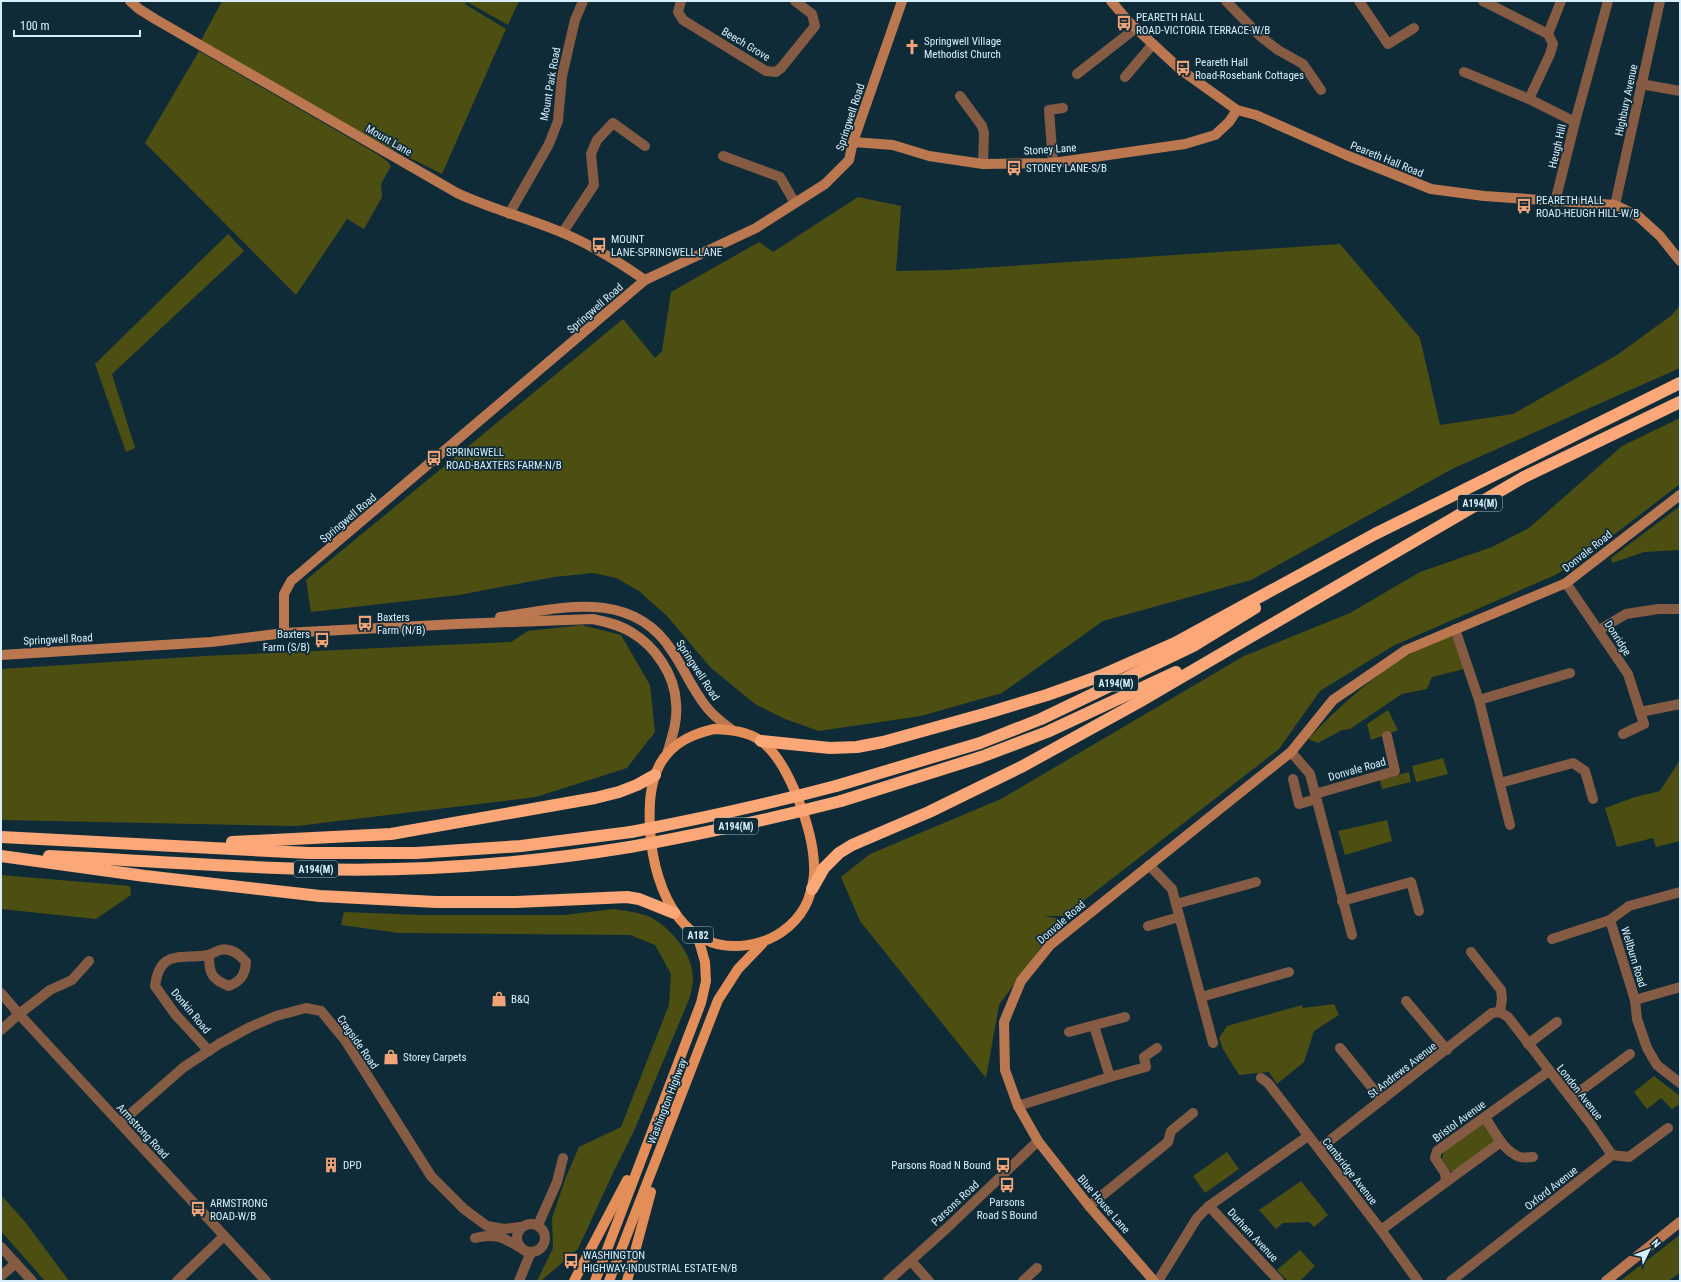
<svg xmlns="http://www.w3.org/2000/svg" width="1681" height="1282" font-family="'Roboto Condensed',sans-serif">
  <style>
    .green { fill: #4d4e11 }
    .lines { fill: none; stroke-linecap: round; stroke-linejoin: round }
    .street { stroke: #855b43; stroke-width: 10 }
    .secondary { stroke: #ba7750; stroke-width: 10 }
    .primary { stroke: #e38d59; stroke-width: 10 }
    .highway { stroke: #fba777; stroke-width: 12 }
    .highway-bridge { stroke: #fba777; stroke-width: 12 }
    .labels { text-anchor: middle; stroke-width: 3.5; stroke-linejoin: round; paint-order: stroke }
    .shield { fill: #0f2b38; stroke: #9bb4c1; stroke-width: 1 }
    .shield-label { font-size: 10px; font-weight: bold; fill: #d7effc }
    .poi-label { font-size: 11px; fill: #d7effc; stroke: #0f2b38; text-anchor: start }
    .street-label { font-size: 11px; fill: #d7effc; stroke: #0f2b38 }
  </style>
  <rect width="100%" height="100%" fill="#0f2b38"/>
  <g class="green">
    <polygon points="222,1 519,1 508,25 467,2 465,4 506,29 442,174 298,102 199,44"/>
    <polygon points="199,51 377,154 387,161 391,166 381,184 382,197 364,229 347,219 296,295 145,143"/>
    <polygon points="858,197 901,206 896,271 949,270 1340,244 1420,338 1440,425 1513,414 1617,355 1672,315 1680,305 1680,368 1454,468 1251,580 1103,621 1002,693 921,716 819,731 785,719 755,704 710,667 668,617 639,591 616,578 593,573 554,577 459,595 311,612 306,580 623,319 655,358 662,351 671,292 759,242 773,252"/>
    <polygon points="228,234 244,251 112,374 135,448 126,452 95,364"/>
    <polygon points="1680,418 1680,484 1581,560 1555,575 1393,646 1320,691 1279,749 1064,916 1044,916 1061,919 999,1005 986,1078 860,921 841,877 870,854 1001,799 1244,656 1350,613 1420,572 1492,547 1529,528 1622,446"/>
    <polygon points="1680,506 1680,550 1644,552 1612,563 1611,558"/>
    <polygon points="582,625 621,635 650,685 655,732 627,768 536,797 297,826 1,820 1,669 205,656 511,642 528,631"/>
    <path d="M 1452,636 L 1464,669 L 1432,677 L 1427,689 L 1402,694 L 1350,729 L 1342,730 L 1318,743 L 1308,739 C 1340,706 1368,680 1407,656 C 1420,648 1437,642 1452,636 Z"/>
    <polygon points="1388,710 1398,730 1371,740 1367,724"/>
    <polygon points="1443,758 1448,774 1416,782 1412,766"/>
    <polygon points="1680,760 1680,841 1656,847 1653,838 1617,847 1605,808 1635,797 1660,791"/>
    <polygon points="1409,772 1411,782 1382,789 1380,780"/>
    <polygon points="1387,820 1392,841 1345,855 1338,831"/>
    <polygon points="1,875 130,886 131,895 96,919 1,909"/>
    <path d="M 614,909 C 625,911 639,912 650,917 C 671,928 693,954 693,978 C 693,984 691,991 690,997 L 634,1131 L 612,1175 L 578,1249 L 541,1281 L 537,1281 L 553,1248 L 552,1218 L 566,1177 L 579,1147 L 621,1127 L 669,1005 L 671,974 L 655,945 L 630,935 L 399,933 L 341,925 L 344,912 L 422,915 L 564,915 Z"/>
    <polygon points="1334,1004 1339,1015 1314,1031 1304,1062 1277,1084 1269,1072 1239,1075 1223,1049 1219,1038 1227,1026 1302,1005 1303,1008"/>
    <polygon points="1654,1076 1680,1096 1680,1104 1672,1109 1661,1098 1647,1109 1634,1092"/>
    <polygon points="1484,1123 1495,1139 1492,1144 1453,1172 1450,1171 1442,1159 1444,1150"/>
    <polygon points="1227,1152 1239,1169 1205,1193 1193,1176"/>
    <polygon points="1301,1181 1328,1215 1314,1227 1309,1222 1283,1223 1276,1229 1259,1210"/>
    <polygon points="1,1195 26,1223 69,1281 45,1281 1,1231"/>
    <polygon points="1680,1235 1680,1273 1668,1281 1620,1281"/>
    <polygon points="1300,1250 1315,1266 1300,1281 1288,1281 1277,1270"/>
  </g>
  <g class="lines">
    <g class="street">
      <polyline points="681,1 678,12 683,20 766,71 776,72 781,68 815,26 812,14 795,1"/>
      <polyline points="1226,1 1260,36 1278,50 1303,64 1321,90"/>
      <polyline points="1359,1 1388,44 1414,28"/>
      <polyline points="1483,1 1548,34 1553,44 1550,54 1529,99 1575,122 1555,202"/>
      <polyline points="1548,34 1561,1"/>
      <polyline points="1464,72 1529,99"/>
      <polyline points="1077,74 1136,28"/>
      <polyline points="1125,77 1153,44"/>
      <polyline points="1641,84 1680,91"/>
      <polyline points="960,96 982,126 984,133 983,164"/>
      <polyline points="1575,122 1608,1"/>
      <polyline points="723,156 780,177 795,203"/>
      <polyline points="1053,163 1049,110 1063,108"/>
      <polyline points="1615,205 1660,1"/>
      <polyline points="509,214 549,144 558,121 562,76 575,20 583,1"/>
      <polyline points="563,232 594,185 591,154 597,140 613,123 645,146"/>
      <polyline points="1566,583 1628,674 1644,724 1623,734"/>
      <polyline points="1455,629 1479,700 1510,825"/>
      <polyline points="1599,630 1626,614 1658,609 1680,609"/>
      <polyline points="1479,700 1570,673"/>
      <polyline points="1640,712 1680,704"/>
      <polyline points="1291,752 1310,774 1352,935"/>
      <polyline points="1293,779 1299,804 1316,799"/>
      <polyline points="1500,783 1573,763 1585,771 1593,799"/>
      <polyline points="1315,794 1395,771 1387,736"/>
      <polyline points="1149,865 1172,889 1213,1043"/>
      <polyline points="1680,892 1629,906 1610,920 1635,1000 1637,1019 1647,1048 1657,1065 1680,1083"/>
      <polyline points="1342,901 1411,882 1419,911"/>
      <polyline points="1176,904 1256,882"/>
      <polyline points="1148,926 1179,917"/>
      <polyline points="1552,939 1610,920"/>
      <polyline points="1471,952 1501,990 1502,999 1500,1012 1508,1017 1590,1123 1612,1155"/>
      <polyline points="1,993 19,1014 50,990 72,980 89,961"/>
      <polyline points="1201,997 1289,972"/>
      <polyline points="1635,1000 1680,987"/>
      <polyline points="1406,1001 1447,1050"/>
      <polyline points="1,1030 19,1014 266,1281"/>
      <polyline points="1069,1032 1125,1017"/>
      <polyline points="1528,1044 1557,1022"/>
      <polyline points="1340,1048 1382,1100"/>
      <path d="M 209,1051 L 175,1014 L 155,986 C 160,948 182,960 208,955 C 212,954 216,951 220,950 C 231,947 240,955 246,962 C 245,975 241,981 229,986 C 211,979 209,973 209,955"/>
      <polyline points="1110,1077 1146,1067 1144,1057 1157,1048"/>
      <polyline points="1261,1078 1268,1083 1381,1230 1418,1281"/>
      <polyline points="1571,1098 1630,1054"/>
      <polyline points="1018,1106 1110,1077 1094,1026"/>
      <path d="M 1485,1117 C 1494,1131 1504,1152 1520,1157 C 1524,1158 1529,1157 1533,1157"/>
      <polyline points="120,1123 184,1067 219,1044 250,1027 276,1016 306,1008 321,1011 345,1040 431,1176 464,1209 487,1226 504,1229 520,1227"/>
      <polyline points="1319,1149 1492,1013 1500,1012"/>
      <polyline points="1446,1182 1501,1142"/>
      <polyline points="1089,1206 1168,1142 1171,1131 1193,1113"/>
      <polyline points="1209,1206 1279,1281"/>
      <circle cx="531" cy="1238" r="14"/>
      <polyline points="538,1225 557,1182 563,1158"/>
      <polyline points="1381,1230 1446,1182 1445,1173 1435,1158 1437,1151 1549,1071"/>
      <path d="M 475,1238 C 495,1233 503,1237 519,1247"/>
      <polyline points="1,1247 32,1281"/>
      <polyline points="911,1261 929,1281"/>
      <polyline points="1,1276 16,1263"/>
      <polyline points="177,1281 224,1236"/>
      <polyline points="519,1281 531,1252"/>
      <polyline points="888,1281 947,1228 1038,1141"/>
      <polyline points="1023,1281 1037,1268"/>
      <polyline points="1158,1281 1197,1218 1209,1206 1308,1136"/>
      <polyline points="1451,1281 1612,1155 1629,1157 1668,1128"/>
    </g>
    <g class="secondary">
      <path d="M 130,1 L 139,9 L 155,19 L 457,193 C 491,209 528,218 563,233 C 592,245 619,262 645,280"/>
      <polyline points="1111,1 1128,21 1181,70 1237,110 1256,115 1346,155 1431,189 1484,196 1615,205 1638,216 1660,236 1680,261"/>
      <polyline points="853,142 893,145 929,156 983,164 1053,163 1185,144 1215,135 1229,122 1237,110"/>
      <path d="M 500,617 C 561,608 632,588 672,651 C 685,670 694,693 709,710 C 716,718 724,724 732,730"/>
      <polyline points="284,633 284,594 291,581 645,280 756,228 825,184 849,160 853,142 902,1"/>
      <path d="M 1,655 L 211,642 L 284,633 L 457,624 L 593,619 C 607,622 620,625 631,632 C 655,646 675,675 676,703 C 678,720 672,737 667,754"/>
      <polyline points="1154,1281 1089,1206 1038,1141 1018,1106 1005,1070 1004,1022 1021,981 1050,945 1291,752 1333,700 1406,650 1566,583 1680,495"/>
      <polyline points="1606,1281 1680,1222"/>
    </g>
    <g class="primary">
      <path d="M 714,729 C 731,730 747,731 761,741 C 789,761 813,831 814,865 C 815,876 812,889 808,900 C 800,920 781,936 761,942 C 685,964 654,892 650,830 C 649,808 649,784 660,764 C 672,743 692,734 714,729 Z"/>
      <polyline points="574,1281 627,1180"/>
      <polyline points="595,1281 701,1003 706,981 705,962 697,934"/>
      <polyline points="609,1281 718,1000 738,969 763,943"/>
      <polyline points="627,1281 651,1192"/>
    </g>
    <g class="highway">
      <polyline points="761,741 830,748 857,747 883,742 984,714 1047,695 1100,676 1175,643 1375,534 1680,383"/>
      <polyline points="836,786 980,743 1041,719 1195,645 1255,608"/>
      <polyline points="841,801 981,757 1047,732 1176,672"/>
      <polyline points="1,837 309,853 416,853 521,846 631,832"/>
      <polyline points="232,842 391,834 595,798 619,792 637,785 655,775"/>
      <polyline points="1,856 145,876 320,896 436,902 516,902 627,897 639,899 674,913"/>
      <path d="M 49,856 C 136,860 224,867 311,869 C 417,872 525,864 630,847"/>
      <polyline points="812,889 824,868 839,853 852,845 929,812 1023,766 1139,702 1524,477 1680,402"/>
    </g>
    <g class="highway-bridge">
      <path d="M 631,832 C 700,819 768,804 836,786"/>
      <path d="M 630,847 C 701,834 771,819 841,801"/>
    </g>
  </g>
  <defs>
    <symbol id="bus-bare" viewBox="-9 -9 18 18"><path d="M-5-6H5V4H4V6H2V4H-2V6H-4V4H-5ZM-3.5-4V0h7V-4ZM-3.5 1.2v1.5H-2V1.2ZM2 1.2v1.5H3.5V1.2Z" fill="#efa377" stroke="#0f2b38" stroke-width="2.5" paint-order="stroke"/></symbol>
    <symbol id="church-bare" viewBox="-9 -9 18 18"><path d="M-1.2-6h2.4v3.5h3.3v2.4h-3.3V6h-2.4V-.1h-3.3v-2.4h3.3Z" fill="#efa377" stroke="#0f2b38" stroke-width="2.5" paint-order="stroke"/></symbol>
    <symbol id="shop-bare" viewBox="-9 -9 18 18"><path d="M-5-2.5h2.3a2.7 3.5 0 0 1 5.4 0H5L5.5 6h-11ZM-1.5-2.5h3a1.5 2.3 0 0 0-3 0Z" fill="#efa377" stroke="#0f2b38" stroke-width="2.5" paint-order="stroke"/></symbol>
    <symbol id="building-bare" viewBox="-9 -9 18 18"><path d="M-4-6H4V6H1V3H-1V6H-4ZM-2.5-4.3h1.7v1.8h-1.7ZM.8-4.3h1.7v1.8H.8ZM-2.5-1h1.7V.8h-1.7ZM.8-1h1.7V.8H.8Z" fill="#efa377" stroke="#0f2b38" stroke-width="2.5" paint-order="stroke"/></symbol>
  </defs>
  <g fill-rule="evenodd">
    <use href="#bus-bare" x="1113" y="12" width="22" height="22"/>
    <use href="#church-bare" x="901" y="36" width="22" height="22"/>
    <use href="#bus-bare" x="1172" y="57" width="22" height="22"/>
    <use href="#bus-bare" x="1003" y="157" width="22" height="22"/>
    <use href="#bus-bare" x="1513" y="195" width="22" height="22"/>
    <use href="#bus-bare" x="588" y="234" width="22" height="22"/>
    <use href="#bus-bare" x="423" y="447" width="22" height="22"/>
    <use href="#bus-bare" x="354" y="612" width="22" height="22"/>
    <use href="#bus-bare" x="311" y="629" width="22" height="22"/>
    <use href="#shop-bare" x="488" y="988" width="22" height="22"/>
    <use href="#shop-bare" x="380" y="1046" width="22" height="22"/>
    <use href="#building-bare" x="320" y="1154" width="22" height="22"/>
    <use href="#bus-bare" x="992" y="1154" width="22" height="22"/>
    <use href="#bus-bare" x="996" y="1174" width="22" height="22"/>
    <use href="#bus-bare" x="187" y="1198" width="22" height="22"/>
    <use href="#bus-bare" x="560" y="1250" width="22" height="22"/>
  </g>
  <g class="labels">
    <g class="shield">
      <rect x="1458" y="495" width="44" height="16" rx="3"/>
      <rect x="1094" y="675" width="44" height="16" rx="3"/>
      <rect x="714" y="818" width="44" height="16" rx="3"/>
      <rect x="294" y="861" width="44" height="16" rx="3"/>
      <rect x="683" y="927" width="30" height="16" rx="3"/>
    </g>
    <g class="shield-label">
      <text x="1480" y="507">A194(M)</text>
      <text x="1116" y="687">A194(M)</text>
      <text x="736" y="830">A194(M)</text>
      <text x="316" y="873">A194(M)</text>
      <text x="698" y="939">A182</text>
    </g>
    <g class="poi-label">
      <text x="1136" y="21">PEARETH HALL<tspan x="1136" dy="13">ROAD-VICTORIA TERRACE-W/B</tspan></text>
      <text x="924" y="45">Springwell Village<tspan x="924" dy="13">Methodist Church</tspan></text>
      <text x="1195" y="66">Peareth Hall<tspan x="1195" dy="13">Road-Rosebank Cottages</tspan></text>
      <text x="1026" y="172">STONEY LANE-S/B</text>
      <text x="1536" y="204">PEARETH HALL<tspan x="1536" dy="13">ROAD-HEUGH HILL-W/B</tspan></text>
      <text x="611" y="243">MOUNT<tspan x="611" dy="13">LANE-SPRINGWELL LANE</tspan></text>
      <text x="446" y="456">SPRINGWELL<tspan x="446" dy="13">ROAD-BAXTERS FARM-N/B</tspan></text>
      <text x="377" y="621">Baxters<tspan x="377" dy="13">Farm (N/B)</tspan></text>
      <text x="310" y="638" text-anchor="end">Baxters<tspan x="310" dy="13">Farm (S/B)</tspan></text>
      <text x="511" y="1003">B&amp;Q</text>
      <text x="403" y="1061">Storey Carpets</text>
      <text x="343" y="1169">DPD</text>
      <text x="991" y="1169" text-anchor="end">Parsons Road N Bound</text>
      <text x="1007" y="1206" text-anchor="middle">Parsons<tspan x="1007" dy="13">Road S Bound</tspan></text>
      <text x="210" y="1207">ARMSTRONG<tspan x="210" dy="13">ROAD-W/B</tspan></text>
      <text x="583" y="1259">WASHINGTON<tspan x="583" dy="13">HIGHWAY-INDUSTRIAL ESTATE-N/B</tspan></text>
    </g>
    <g class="street-label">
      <text transform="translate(746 44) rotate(31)" y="4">Beech Grove</text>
      <text transform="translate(550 84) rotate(-80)" y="4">Mount Park Road</text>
      <text transform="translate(1626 100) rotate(-78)" y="4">Highbury Avenue</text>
      <text transform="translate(850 117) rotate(-72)" y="4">Springwell Road</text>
      <text transform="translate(389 140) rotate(30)" y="4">Mount Lane</text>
      <text transform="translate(1557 146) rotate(-77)" y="4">Heugh Hill</text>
      <text transform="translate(1050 149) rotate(-4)" y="4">Stoney Lane</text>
      <text transform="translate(1387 159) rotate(22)" y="4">Peareth Hall Road</text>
      <text transform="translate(595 308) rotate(-41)" y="4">Springwell Road</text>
      <text transform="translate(348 518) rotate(-40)" y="4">Springwell Road</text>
      <text transform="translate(1587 551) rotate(-38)" y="4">Donvale Road</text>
      <text transform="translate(1618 638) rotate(57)" y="4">Donridge</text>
      <text transform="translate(58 639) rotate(-3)" y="4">Springwell Road</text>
      <text transform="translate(698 670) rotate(57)" y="4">Springwell Road</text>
      <text transform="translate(1357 769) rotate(-16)" y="4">Donvale Road</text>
      <text transform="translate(1061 922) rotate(-41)" y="4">Donvale Road</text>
      <text transform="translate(1634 957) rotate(73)" y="4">Wellburn Road</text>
      <text transform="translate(191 1011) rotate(50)" y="4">Donkin Road</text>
      <text transform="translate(358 1042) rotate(55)" y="4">Cragside Road</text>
      <text transform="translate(1402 1070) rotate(-38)" y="4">St Andrews Avenue</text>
      <text transform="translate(1580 1092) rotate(52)" y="4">London Avenue</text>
      <text transform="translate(667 1101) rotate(-69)" y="4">Washington Highway</text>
      <text transform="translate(1459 1121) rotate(-36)" y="4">Bristol Avenue</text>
      <text transform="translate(143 1131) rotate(47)" y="4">Armstrong Road</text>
      <text transform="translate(1350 1171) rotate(52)" y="4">Cambridge Avenue</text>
      <text transform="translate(1551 1188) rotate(-38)" y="4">Oxford Avenue</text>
      <text transform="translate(955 1203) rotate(-43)" y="4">Parsons Road</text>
      <text transform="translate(1104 1204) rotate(49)" y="4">Blue House Lane</text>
      <text transform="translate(1253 1235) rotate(47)" y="4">Durham Avenue</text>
    </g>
  </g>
  <rect width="1681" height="1282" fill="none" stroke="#d7effc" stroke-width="4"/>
  <g transform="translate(1649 1250) rotate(47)" stroke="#0f2b38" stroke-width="3" paint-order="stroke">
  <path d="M0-3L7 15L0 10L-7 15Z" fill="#d7effc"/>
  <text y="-6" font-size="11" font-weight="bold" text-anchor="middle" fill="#d7effc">N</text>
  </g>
  <path d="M14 30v6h126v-6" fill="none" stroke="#d7effc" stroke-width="2"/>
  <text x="20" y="30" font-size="12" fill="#d7effc" stroke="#0f2b38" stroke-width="3" paint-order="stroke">100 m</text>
</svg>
